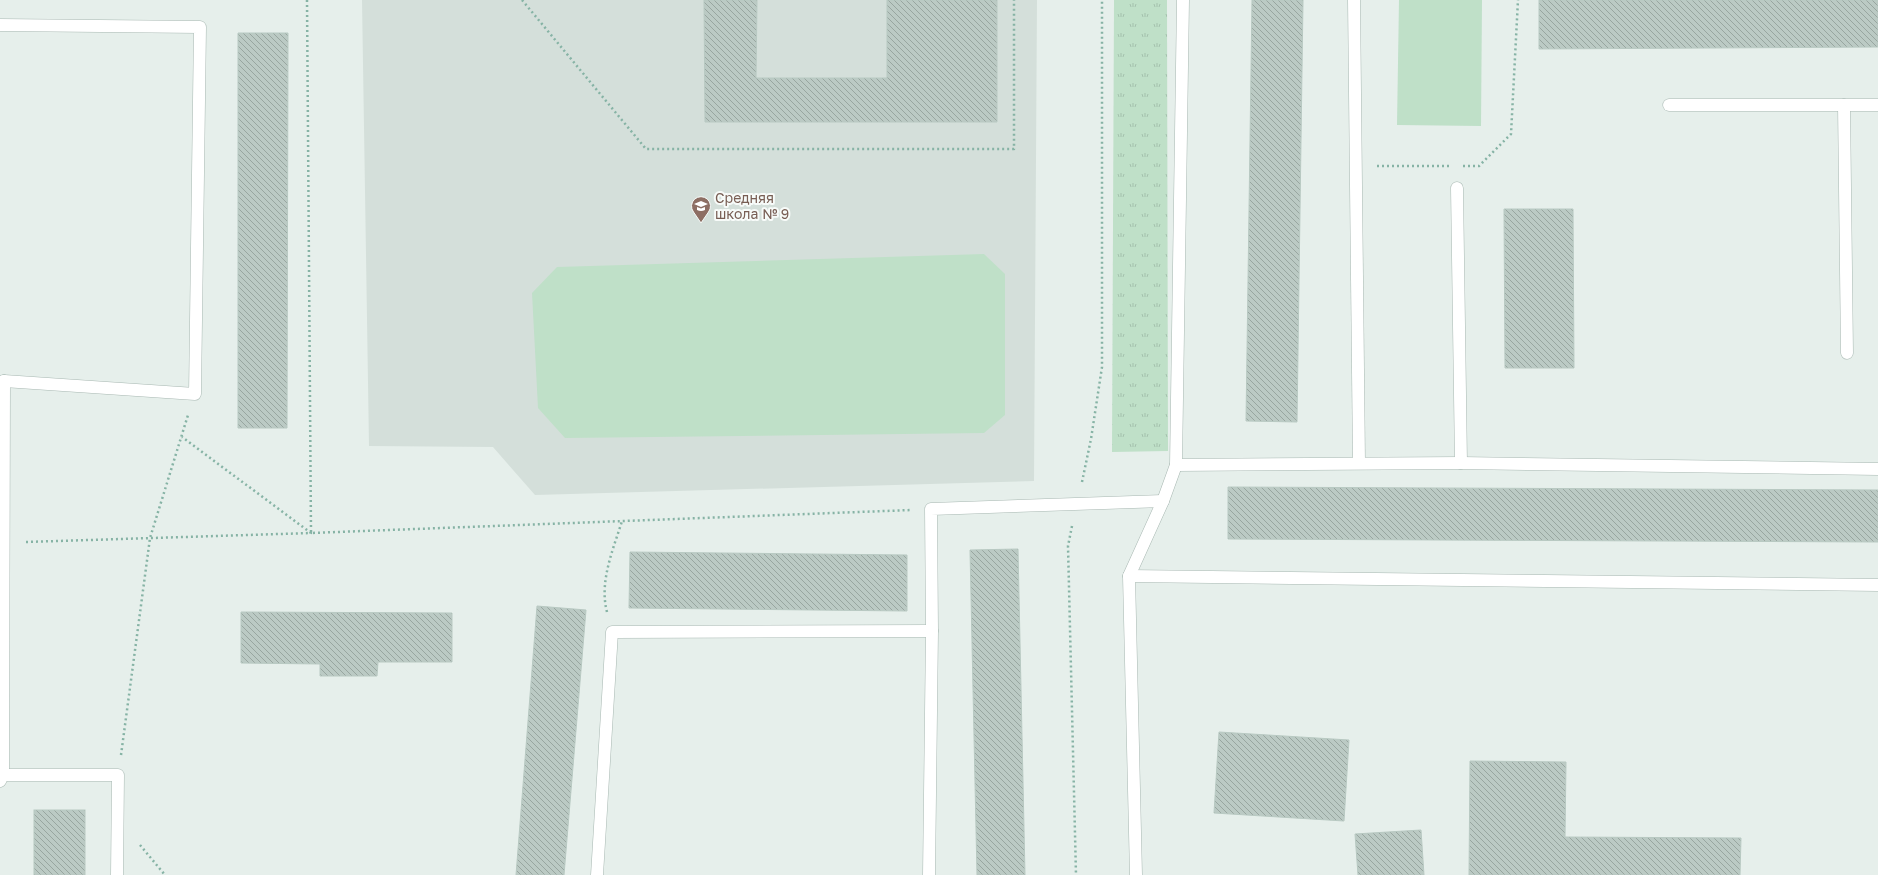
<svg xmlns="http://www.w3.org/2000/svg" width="1878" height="875" font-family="'Golos Text',sans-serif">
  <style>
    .built { fill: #d4dfda }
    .grass { fill: url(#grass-tufts) }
    .park { fill: #bfe0c8 }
    .building { fill: url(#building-back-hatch); stroke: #b8c9c2 }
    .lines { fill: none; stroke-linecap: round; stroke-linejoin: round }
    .lane-casing { stroke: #a8b8b2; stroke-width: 13 }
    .street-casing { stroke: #a8b8b2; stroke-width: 13 }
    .path { stroke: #86b3a5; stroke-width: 2.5; stroke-dasharray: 2 3; stroke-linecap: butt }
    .lane { stroke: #fff; stroke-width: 12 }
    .street { stroke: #fff; stroke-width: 12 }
    .labels { text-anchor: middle; stroke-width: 4; stroke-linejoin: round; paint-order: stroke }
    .education-label { font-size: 14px; fill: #785e54; stroke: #f7fbf9; text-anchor: start }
  </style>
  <defs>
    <pattern id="grass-tufts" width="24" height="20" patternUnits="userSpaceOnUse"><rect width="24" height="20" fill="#bfe0c8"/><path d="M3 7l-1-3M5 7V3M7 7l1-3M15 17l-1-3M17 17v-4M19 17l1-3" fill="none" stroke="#a4c1ad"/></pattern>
    <pattern id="building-back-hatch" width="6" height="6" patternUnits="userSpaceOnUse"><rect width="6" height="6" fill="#bbcac4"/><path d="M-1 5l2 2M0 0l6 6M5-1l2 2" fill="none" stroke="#98a6a0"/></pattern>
  </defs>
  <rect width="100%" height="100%" fill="#e6efeb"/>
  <polygon class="built" points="362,0 1037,0 1034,481 535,495 493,447 369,446"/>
  <polygon class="grass" points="1114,0 1167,0 1168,451 1112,452"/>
  <g class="park">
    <polygon points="1399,0 1482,0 1481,126 1397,125"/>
    <polygon points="984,254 1005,274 1005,415 984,433 565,438 538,408 532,293 557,267"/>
  </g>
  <g class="building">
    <polygon points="704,0 757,0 756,78 887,78 887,0 997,0 997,122 705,122"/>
    <polygon points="1252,0 1303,0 1297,422 1246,421"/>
    <polygon points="1539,0 1878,0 1878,47 1539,49"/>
    <polygon points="238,33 288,33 287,428 238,428"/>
    <polygon points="1504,209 1573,209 1574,368 1505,368"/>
    <polygon points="1228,487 1878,490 1878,542 1228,539"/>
    <polygon points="1018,549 1025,875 977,875 970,550"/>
    <polygon points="630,552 907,555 907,611 629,608"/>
    <polygon points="537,606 586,610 564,875 516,875"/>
    <polygon points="241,612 452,613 452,662 378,662 377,676 320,676 320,664 241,663"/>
    <polygon points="1219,732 1349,740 1344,821 1214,813"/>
    <polygon points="1470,761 1566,762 1565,837 1741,838 1740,875 1469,875"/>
    <rect x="34" y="810" width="51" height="65"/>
    <polygon points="1421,830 1424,875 1358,875 1355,834"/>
  </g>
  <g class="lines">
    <defs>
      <g id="lane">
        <polyline points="1354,0 1359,463"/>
        <polyline points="0,25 200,27 195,394 4,381"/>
        <polyline points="1669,105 1878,105"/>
        <polyline points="1844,105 1847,353"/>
        <polyline points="1457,188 1461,463"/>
        <polyline points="0,382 4,381 3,775 0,781"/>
        <polyline points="1176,465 1461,463 1878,469"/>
        <polyline points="1129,576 1878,585"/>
        <polyline points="3,775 118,775 117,875"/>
        <polyline points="597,875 612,632 932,631"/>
        <polyline points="929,875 932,631 931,509 1163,501"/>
      </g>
      <polyline id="street" points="1136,875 1129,576 1163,501 1176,465 1183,0"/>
    </defs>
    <use href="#lane" class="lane-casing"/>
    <use href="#street" class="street-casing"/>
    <g class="path">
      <polyline points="307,0 311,533 911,510"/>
      <polyline points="522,0 646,149 1014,149 1014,0"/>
      <polyline points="1377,166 1452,166"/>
      <polyline points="1463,166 1479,166 1511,134 1518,0"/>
      <polyline points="1082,482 1091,439 1102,367 1102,0"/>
      <polyline points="1072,526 1068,546 1076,875"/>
      <polyline points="26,542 311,533 182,437"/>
      <path d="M 607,612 C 599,582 613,550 622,521"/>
      <polyline points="121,755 150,538 188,415"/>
      <polyline points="140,845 165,875"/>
    </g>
    <use href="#lane" class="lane"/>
    <use href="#street" class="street"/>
  </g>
  <defs>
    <symbol id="school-pin" viewBox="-11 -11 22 30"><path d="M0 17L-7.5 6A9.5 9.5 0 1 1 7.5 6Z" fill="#8d6e63" stroke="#f7fbf9"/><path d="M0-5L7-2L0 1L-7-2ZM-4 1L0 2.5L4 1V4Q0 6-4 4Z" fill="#fff"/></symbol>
  </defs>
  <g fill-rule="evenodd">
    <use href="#school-pin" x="690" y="195" width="22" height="30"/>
  </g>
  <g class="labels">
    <g class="education-label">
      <text x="715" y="203">Средняя<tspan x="715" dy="16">школа № 9</tspan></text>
    </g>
  </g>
</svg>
